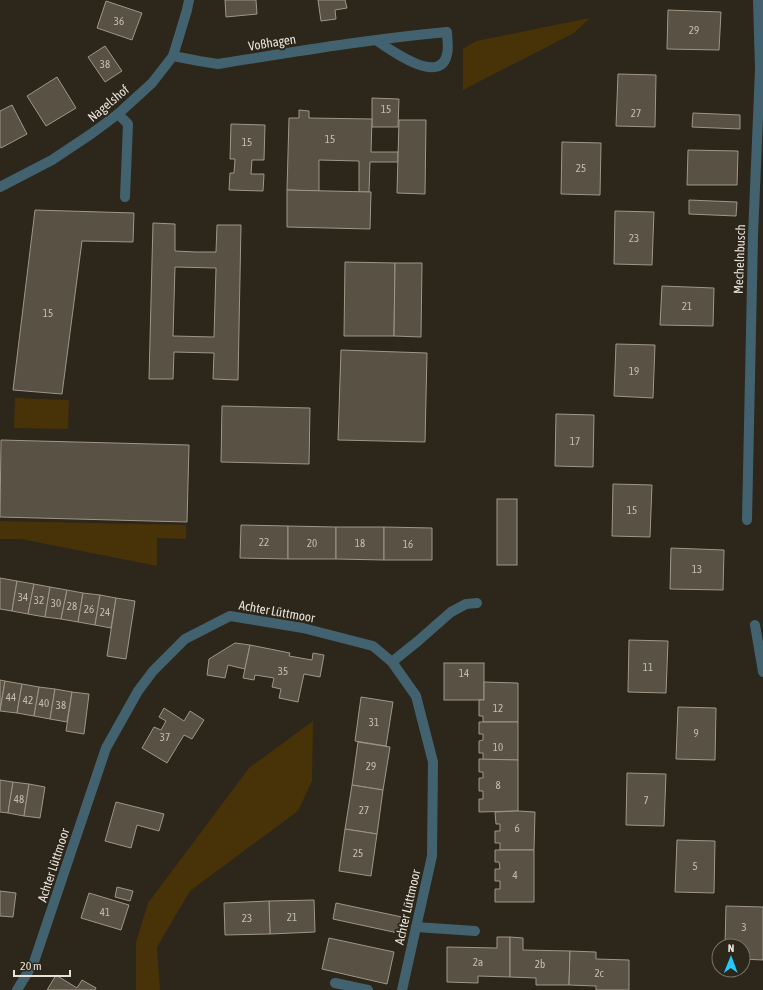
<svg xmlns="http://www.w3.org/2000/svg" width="763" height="990" font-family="'Asap Condensed',sans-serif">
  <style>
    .green { fill: #483207 }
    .building { fill: #595144; stroke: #9f9688; fill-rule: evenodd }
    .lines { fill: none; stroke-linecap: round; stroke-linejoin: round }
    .service { stroke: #43626f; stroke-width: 10 }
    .minor { stroke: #43626f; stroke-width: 10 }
    .labels { text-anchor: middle; stroke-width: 4; stroke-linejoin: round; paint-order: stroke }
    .number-label { font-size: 11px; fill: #c3bdb4 }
    .street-label { font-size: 13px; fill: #e6e1d9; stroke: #2d261a }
  </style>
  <rect width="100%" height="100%" fill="#2d261a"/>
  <g class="green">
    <polygon points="590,18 574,33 463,90 463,49 476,41"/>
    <polygon points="15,398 69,400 68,429 14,428"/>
    <polygon points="0,521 186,525 186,539 157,538 157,566 21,539 0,539"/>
    <polygon points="313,721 312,781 298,811 190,891 157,947 160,990 136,990 136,942 148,903 249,768"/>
  </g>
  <g class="building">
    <polygon points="225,0 256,0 257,14 226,17"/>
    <polygon points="318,0 345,0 347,8 335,10 336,19 321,21"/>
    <polygon points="106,1 142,13 132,40 97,28"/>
    <polygon points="668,10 721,12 719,50 667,49"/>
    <polygon points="105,46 122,71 105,82 88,57"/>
    <polygon points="618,74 656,75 655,127 616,126"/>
    <polygon points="57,77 76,108 46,126 27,96"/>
    <polygon points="372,98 399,99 398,127 372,127"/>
    <polygon points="12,105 27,134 1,148 0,146 0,111"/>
    <polygon points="299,110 309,111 309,118 372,119 371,152 398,152 398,162 370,162 369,192 359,192 359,161 319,160 319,191 287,190 289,118 299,118"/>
    <polygon points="693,113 740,115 740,129 692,127"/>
    <polygon points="399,120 426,120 425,194 397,193"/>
    <polygon points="231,124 265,125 264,160 252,160 251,174 264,174 263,191 229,190 230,173 234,173 235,159 230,159"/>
    <polygon points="562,142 601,143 600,195 561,194"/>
    <polygon points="688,150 738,151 737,185 687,185"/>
    <polygon points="287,190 371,192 370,229 287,227"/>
    <polygon points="689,200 737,202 736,216 689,214"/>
    <polygon points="35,210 134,213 133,242 82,241 62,394 13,390"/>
    <polygon points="615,211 654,212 652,265 614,264"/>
    <path d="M 153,223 L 175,224 L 175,251 L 196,252 L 216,252 L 217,225 L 241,225 L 238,380 L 213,379 L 214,353 L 174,352 L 173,379 L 149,379 ZM 175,267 L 216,268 L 214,337 L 173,336 Z"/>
    <polygon points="345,262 395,263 394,336 344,336"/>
    <polygon points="395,263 422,263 421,337 394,336"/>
    <polygon points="662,286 714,288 713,326 660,325"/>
    <polygon points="616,344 655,345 653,398 614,396"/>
    <polygon points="341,350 427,353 425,442 338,440"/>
    <polygon points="222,406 310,408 309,464 221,462"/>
    <polygon points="556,414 594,415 593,467 555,466"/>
    <polygon points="1,440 189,445 187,522 0,517"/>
    <polygon points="613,484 652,485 650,537 612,536"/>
    <rect x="497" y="499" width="20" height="66"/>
    <polygon points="241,525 288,526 288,559 240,558"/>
    <polygon points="288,526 336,527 336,559 288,559"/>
    <polygon points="336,527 384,527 384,560 336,559"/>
    <polygon points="384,527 432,528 432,560 384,560"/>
    <polygon points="671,548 724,550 723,590 670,589"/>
    <polygon points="0,578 17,581 12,611 0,609"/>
    <polygon points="17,581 34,584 28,614 12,611"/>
    <polygon points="34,584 50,587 45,617 28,614"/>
    <polygon points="50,587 67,590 61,619 45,617"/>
    <polygon points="67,590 83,593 78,622 61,619"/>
    <polygon points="83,593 100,595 95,625 78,622"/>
    <polygon points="100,595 116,598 111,628 95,625"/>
    <polygon points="116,598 135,601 126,659 107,656"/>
    <polygon points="629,640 668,641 666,693 628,692"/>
    <polygon points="235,643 250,645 245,669 228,665 225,678 207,675 209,659"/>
    <polygon points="250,645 290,653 289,656 312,660 313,653 324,655 320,677 304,674 298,702 279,698 281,689 272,687 274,678 255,675 254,680 243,678"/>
    <rect x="444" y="663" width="40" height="37"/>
    <polygon points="0,680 5,681 0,711"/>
    <polygon points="5,681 22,684 17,713 0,711"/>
    <polygon points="484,682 518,683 518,722 483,722 483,716 479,716 479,700 484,700"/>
    <polygon points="22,684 39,687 34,716 17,713"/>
    <polygon points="39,687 55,689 50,719 34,716"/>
    <polygon points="55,689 72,692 67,722 50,719"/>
    <polygon points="72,692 89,694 84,734 66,731"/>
    <polygon points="361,697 393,702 386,746 355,741"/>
    <polygon points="678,707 716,708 715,760 676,759"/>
    <polygon points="164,708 184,721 190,711 204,720 192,739 184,735 167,763 142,748 154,727 161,730 166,721 159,717"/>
    <polygon points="479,722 518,722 518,760 483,760 483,753 479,753 479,741 483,740 483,734 479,734"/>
    <polygon points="358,742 390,747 383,790 352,785"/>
    <polygon points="479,759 518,760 518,811 479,812 479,799 483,799 483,791 479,791 479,778 483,778 483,772 479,772"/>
    <polygon points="627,773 666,774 664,826 626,825"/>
    <polygon points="0,780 13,782 8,813 0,812"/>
    <polygon points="13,782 29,784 24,816 8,813"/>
    <polygon points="29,784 45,787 40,818 24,816"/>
    <polygon points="352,785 383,790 377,834 345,829"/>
    <polygon points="116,802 164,814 159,831 137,825 131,848 105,841"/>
    <polygon points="518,811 535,812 534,850 500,850 500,843 495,843 495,831 500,831 500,824 496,824 495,812"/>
    <polygon points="345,829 377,834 371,876 339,871"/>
    <polygon points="677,840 715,841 714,893 675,892"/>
    <polygon points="495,850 534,850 534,902 495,902 495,889 500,889 500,881 495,881 495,869 500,869 499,862 495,862"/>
    <polygon points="117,887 133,891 130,901 115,897"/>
    <polygon points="0,891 16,893 13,917 0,916"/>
    <polygon points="89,893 129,905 121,930 81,918"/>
    <polygon points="314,900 315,932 270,934 269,901"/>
    <polygon points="269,901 270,934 225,935 224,903"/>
    <polygon points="336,903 402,917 398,933 333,919"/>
    <polygon points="726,906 763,907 763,960 743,959 743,946 725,946"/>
    <polygon points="497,937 510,937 510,977 478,976 478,983 447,982 447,947 497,948"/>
    <polygon points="510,937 523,938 523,950 570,951 569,985 536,985 536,978 510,977"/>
    <polygon points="329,938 394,952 387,984 322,969"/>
    <polygon points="570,951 596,952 596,959 629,960 629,990 596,990 596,986 569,985"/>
    <polygon points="56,975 77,988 82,980 96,988 95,990 47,990"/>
  </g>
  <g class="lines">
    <g class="service">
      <polyline points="118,114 128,124 125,197"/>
      <polyline points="392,662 418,641 451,612 466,604 477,603"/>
      <polyline points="416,927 475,931"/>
      <polyline points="335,983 368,990"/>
    </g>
    <g class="minor">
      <path d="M 173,56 L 199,61 L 218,64 C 294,52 370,39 447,32 C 447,39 449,48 447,54 C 441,87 389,49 376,40"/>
      <polyline points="0,187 52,160 91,134 118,114 152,83 173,56 187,10 189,0"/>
      <polyline points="747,520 753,236 760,69 758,0"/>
      <polyline points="755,625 763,672"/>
      <polyline points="17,990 34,962 106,748 138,691 153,671 185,639 230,616 303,628 373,646 392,662 416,696 433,762 432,856 402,990"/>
    </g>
  </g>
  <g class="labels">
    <g class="number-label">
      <text x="119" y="25">36</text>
      <text x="694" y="34">29</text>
      <text x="105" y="68">38</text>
      <text x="386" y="113">15</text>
      <text x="636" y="117">27</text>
      <text x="330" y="143">15</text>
      <text x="247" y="146">15</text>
      <text x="581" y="172">25</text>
      <text x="634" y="242">23</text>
      <text x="687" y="310">21</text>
      <text x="48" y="317">15</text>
      <text x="634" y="375">19</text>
      <text x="575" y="445">17</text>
      <text x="632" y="514">15</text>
      <text x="264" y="546">22</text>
      <text x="312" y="547">20</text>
      <text x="360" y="547">18</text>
      <text x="408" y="548">16</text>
      <text x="697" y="573">13</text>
      <text x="23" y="601">34</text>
      <text x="39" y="604">32</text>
      <text x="56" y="607">30</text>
      <text x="72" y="610">28</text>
      <text x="89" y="613">26</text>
      <text x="105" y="616">24</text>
      <text x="648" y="671">11</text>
      <text x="283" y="675">35</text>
      <text x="464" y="677">14</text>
      <text x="11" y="701">44</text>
      <text x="28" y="704">42</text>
      <text x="44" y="707">40</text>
      <text x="61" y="709">38</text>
      <text x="498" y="712">12</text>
      <text x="374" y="726">31</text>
      <text x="696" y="737">9</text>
      <text x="165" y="741">37</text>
      <text x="498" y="751">10</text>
      <text x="371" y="770">29</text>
      <text x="498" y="789">8</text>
      <text x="19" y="803">48</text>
      <text x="646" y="804">7</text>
      <text x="364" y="814">27</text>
      <text x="517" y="832">6</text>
      <text x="358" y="857">25</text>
      <text x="695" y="870">5</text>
      <text x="515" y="879">4</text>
      <text x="105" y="916">41</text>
      <text x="292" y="921">21</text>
      <text x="247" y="922">23</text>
      <text x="744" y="931">3</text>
      <text x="478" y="966">2a</text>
      <text x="540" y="968">2b</text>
      <text x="599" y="977">2c</text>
    </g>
    <g class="street-label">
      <text transform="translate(272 42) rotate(-9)" y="5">Voßhagen</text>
      <text transform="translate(108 103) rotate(-40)" y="5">Nagelshof</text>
      <text transform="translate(739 259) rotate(-88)" y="5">Mechelnbusch</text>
      <text transform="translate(277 611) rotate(10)" y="5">Achter Lüttmoor</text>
      <text transform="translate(53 865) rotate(-72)" y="5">Achter Lüttmoor</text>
      <text transform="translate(407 907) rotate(-77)" y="5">Achter Lüttmoor</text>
    </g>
  </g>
  <g transform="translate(731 958) rotate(1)"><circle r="19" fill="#2d261a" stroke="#777166"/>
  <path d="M0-3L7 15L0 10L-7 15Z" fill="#23c9fe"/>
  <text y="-6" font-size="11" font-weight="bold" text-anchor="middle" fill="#e6e1d9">N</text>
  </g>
  <path d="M14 970v6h56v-6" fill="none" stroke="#e6e1d9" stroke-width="2"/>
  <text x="20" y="970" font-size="12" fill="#e6e1d9" stroke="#2d261a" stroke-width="3" paint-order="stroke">20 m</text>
</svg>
